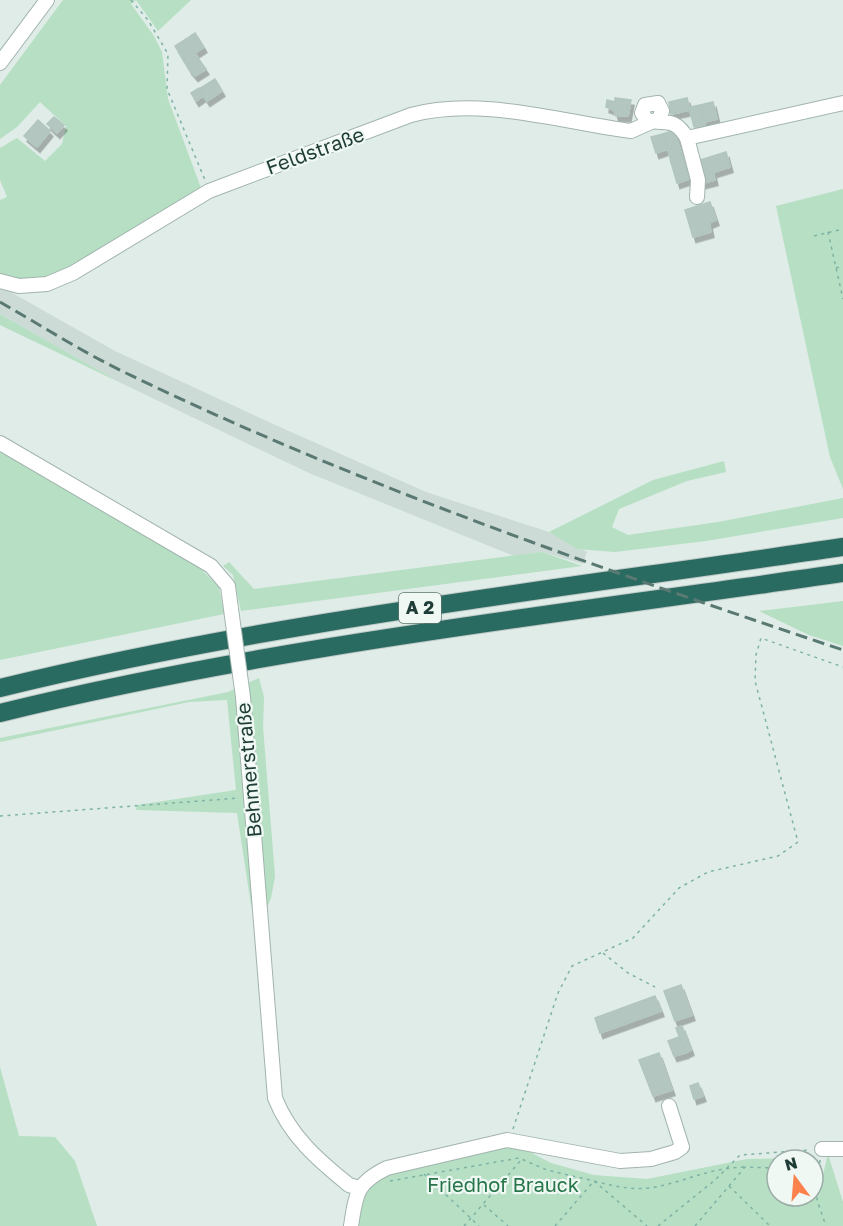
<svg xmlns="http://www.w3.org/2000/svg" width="843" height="1226" font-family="'Golos Text',sans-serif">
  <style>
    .built { fill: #cddbd6 }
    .green { fill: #b6dfc3; fill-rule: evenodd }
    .building { fill: #b4c6c0; stroke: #b1c6be; stroke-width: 1.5; filter: url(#shadow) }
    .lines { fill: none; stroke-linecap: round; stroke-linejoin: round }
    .minor-casing { stroke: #a2b4ae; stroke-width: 16 }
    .highway-casing { stroke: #c0c9c7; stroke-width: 20 }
    .path { stroke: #7db2a4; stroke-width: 1.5; stroke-dasharray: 3 4.5; stroke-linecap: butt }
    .minor { stroke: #fff; stroke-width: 14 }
    .highway { stroke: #296b61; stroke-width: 18 }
    .rail { stroke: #597972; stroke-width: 3; stroke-dasharray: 12 6; stroke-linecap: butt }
    .minor-bridge-casing { stroke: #a2b4ae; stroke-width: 16; stroke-linecap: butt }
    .minor-bridge { stroke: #fff; stroke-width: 14 }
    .labels { text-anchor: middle; stroke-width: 4.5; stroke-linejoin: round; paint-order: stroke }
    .shield { fill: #f0f8f4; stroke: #5e756f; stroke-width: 1.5 }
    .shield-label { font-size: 18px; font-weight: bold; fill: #1f3d36 }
    .street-label { font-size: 20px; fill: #1f3d36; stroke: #f0f8f4 }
    .park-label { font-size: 20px; fill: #26764a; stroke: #f0f8f4 }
  </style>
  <defs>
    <filter id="shadow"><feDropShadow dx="3" dy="5.5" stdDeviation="0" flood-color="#0004"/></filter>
  </defs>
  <rect width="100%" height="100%" fill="#dfece7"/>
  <polygon class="built" points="0,286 115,351 271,423 426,492 549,532 587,552 583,564 542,552 514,556 309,473 121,383 0,314"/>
  <g class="green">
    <polygon points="63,0 136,0 131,4 154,36 162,52 168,99 201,188 93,258 39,281 0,278 0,200 7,197 0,180 0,148 17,138 45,161 62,144 66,126 40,102 17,127 0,139 0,85"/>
    <polygon points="136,0 191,0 158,31"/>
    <polygon points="843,189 843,489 830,457 776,206"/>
    <polygon points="0,314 121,383 0,325"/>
    <polygon points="0,451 196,564 219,587 224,614 0,660"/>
    <polygon points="724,461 726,472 687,481 619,509 612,527 628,535 718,522 843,498 843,518 706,541 615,552 577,549 549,532 653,480"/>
    <polygon points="542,552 582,566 241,611 233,575 223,566 229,562 254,589"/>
    <polygon points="843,601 843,646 809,635 759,611"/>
    <polygon points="259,678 264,697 263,727 275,876 271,898 262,920 251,905 237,813 136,810 137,805 236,790 227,700 189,702 0,742 0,738 228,692"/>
    <polygon points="0,1067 19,1136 55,1137 75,1161 97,1226 0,1226"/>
    <path d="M 507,1140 L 551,1163 L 594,1175 L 647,1179 L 747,1159 L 816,1158 L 814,1187 L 819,1191 L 828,1154 L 843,1202 L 843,1226 L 351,1226 L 371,1175 ZM 777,1160 L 813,1160 L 813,1196 L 777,1196 Z"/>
  </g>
  <g class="building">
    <polygon points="195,33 204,47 201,49 192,35"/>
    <polygon points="192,35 201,49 195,53 186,39"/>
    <polygon points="186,39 200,61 189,69 175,46"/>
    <polygon points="200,61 206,69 195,76 189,69"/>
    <polygon points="215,79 222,91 207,101 199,89"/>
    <polygon points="199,88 203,96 196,101 191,93"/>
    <polygon points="615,98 631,100 628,116 616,116 614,110 606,107 607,100 615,102"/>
    <polygon points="687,98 690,110 671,114 669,102"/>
    <polygon points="713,102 717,119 704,122 700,105"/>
    <polygon points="700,105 705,125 694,127 689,107"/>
    <polygon points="54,117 64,125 57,133 47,124"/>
    <polygon points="38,120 50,131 37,147 24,136"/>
    <polygon points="674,130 679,146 668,149 663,134"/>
    <polygon points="663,134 668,149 656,153 651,137"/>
    <polygon points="679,146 683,159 671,162 668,149"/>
    <polygon points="726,152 730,167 701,176 697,161"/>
    <polygon points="683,159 689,179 677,183 671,162"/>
    <polygon points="713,172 715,180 703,183 701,176"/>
    <polygon points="710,202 716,220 709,223 711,232 693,237 685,210"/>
    <polygon points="681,985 692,1015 675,1021 664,991"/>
    <polygon points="655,996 661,1011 600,1033 595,1018"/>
    <polygon points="682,1026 691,1050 685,1053 676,1028"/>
    <polygon points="679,1037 685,1053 674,1056 668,1041"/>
    <polygon points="659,1053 672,1090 653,1096 639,1060"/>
    <polygon points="698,1083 703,1096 694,1099 690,1086"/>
  </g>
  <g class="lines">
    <defs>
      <g id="minor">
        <polyline points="0,63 47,0"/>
        <path d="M 659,119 L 662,111 L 658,103 L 645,105 L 642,113 L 647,120 C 665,125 674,116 687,138 L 843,103"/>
        <polyline points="687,138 698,180 697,197"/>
        <path d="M 0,281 L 19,286 L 47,284 L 73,273 L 209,191 L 411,115 C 480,96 561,122 631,131 L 651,122"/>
        <polyline points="0,443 211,566 228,586 231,609"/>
        <path d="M 243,697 L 275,1098 C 290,1136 318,1160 349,1185 L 359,1188"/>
        <polyline points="822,1149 843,1149"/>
        <path d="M 351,1226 C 356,1194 356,1183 387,1168 L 507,1140 L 620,1161 L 651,1159 L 675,1152 L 682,1147 L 669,1106"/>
      </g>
      <g id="highway">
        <path d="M 0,688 C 277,620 561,589 843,547"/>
        <path d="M 0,713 C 276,645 562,614 843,573"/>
      </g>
    </defs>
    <use href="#minor" class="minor-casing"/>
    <use href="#highway" class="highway-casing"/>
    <g class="path">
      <polyline points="131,0 148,20 168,54 167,89 205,180"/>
      <polyline points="828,232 843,299"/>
      <polyline points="814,236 843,229"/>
      <polyline points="836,268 843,266"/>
      <polyline points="0,816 239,798"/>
      <polyline points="603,953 628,973 655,987"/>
      <polyline points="513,1129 558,993 572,966 633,938 679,888 708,872 778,856 798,842 755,681 756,655 761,638 843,667"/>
      <polyline points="820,1160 817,1200 826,1226"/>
      <polyline points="424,1174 479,1226"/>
      <polyline points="390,1181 519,1158 547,1170 594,1181 647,1226"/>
      <polyline points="729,1186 745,1167 777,1168"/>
      <polyline points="484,1205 508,1226"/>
      <polyline points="464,1226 522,1159"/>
      <path d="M 555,1226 L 594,1181 C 613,1186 631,1190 650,1188 C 686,1182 707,1168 745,1167"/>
      <polyline points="658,1226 715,1180 740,1155 810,1150"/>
      <polyline points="695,1226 729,1186 770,1226"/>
    </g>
    <use href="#minor" class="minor"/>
    <use href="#highway" class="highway"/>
    <path class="rail" d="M 0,302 C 42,326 84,353 128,374 C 358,485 601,569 843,650"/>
    <defs>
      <polyline id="minor-bridge" points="231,609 243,697"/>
    </defs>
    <use href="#minor-bridge" class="minor-bridge-casing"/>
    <use href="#minor-bridge" class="minor-bridge"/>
  </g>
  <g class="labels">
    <rect class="shield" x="399" y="593" width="42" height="30" rx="4.5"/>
    <g class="shield-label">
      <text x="420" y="614">A 2</text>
    </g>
    <g class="street-label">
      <text transform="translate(315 151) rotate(-20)" y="7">Feldstraße</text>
      <text transform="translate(249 770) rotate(-95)" y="7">Behmerstraße</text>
    </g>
    <g class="park-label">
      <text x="503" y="1192">Friedhof Brauck</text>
    </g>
  </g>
  <g transform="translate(795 1178) rotate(344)"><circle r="28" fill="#f0f8f4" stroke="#9cada8" stroke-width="1.5"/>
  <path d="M0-4.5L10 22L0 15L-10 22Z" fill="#fc824d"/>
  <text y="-9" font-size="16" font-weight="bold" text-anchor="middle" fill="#1f3d36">N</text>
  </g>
</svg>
